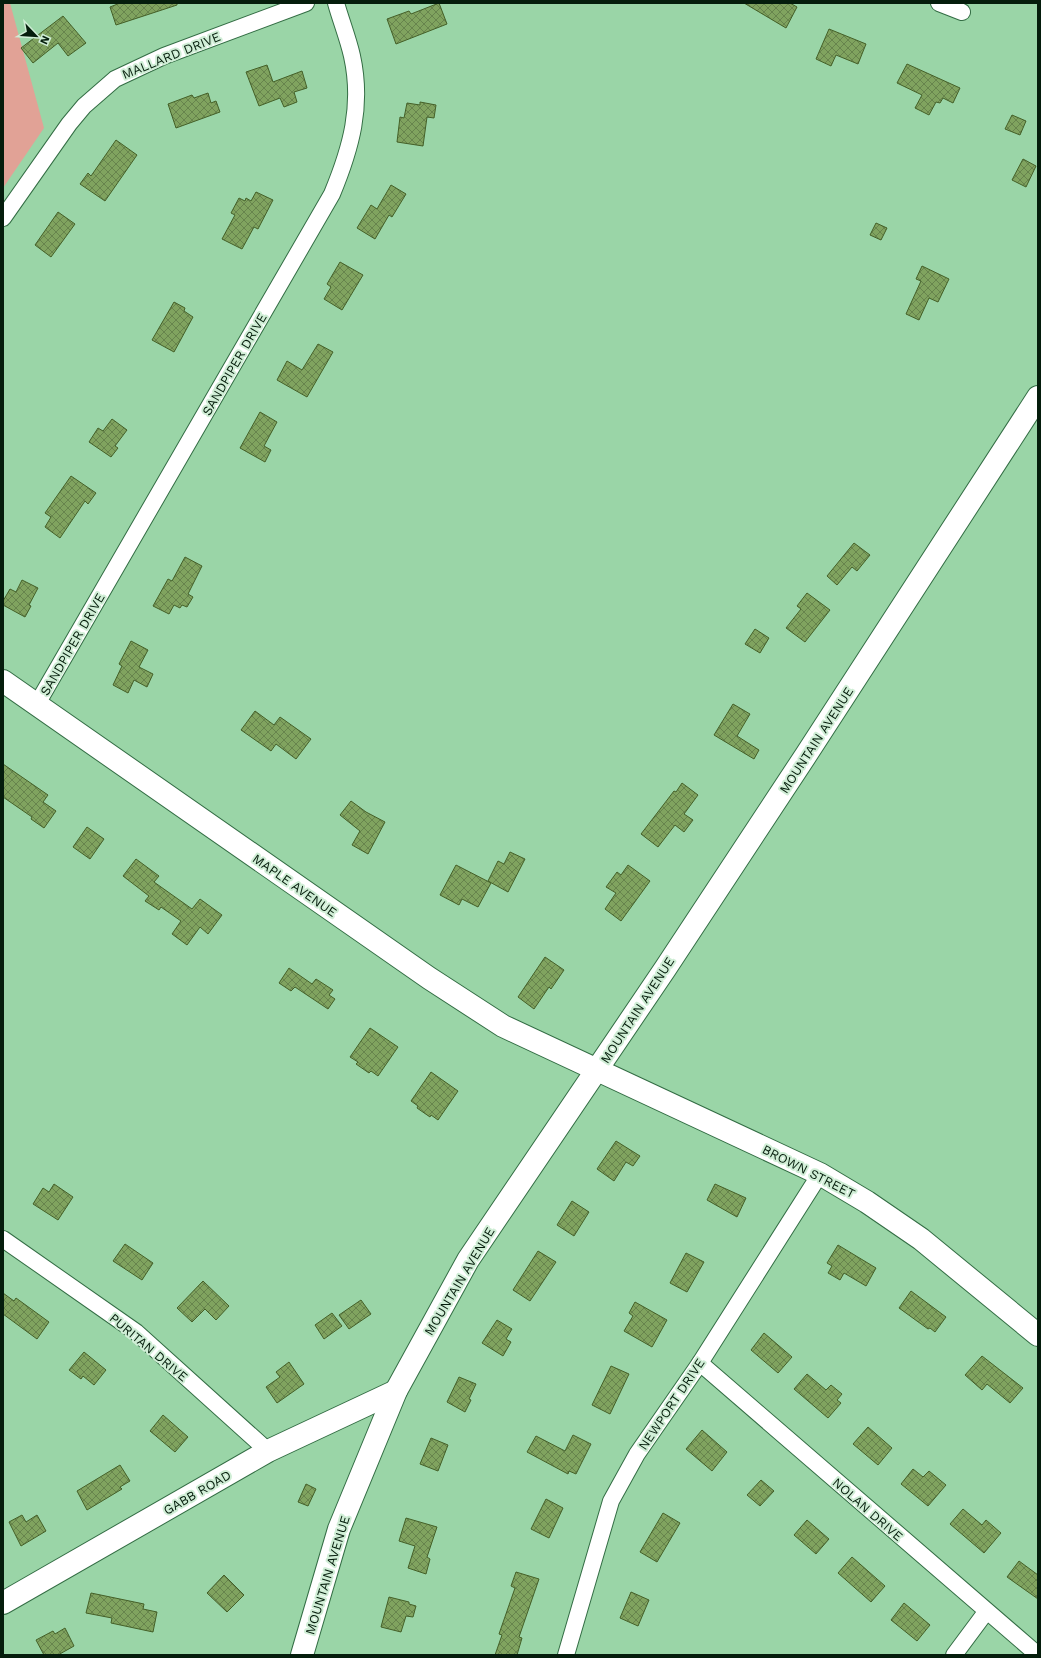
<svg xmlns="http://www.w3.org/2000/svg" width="1041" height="1658" font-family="'Work Sans',sans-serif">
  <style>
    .park { fill: #e1a296 }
    .building { fill: url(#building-cross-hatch); stroke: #446028 }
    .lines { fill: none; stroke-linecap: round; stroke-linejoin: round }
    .street-casing { stroke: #336d44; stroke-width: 18 }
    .secondary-casing { stroke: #336d44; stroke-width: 24 }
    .street { stroke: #fff; stroke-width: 16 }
    .secondary { stroke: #fff; stroke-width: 22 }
    .labels { text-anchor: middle; stroke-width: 4; stroke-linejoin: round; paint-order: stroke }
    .street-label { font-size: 13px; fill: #051d0c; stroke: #d0eed6 }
  </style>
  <defs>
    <pattern id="building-cross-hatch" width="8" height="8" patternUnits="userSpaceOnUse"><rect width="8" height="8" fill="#80a35f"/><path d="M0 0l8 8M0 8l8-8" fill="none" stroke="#67844d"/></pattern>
  </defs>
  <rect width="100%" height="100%" fill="#9ad5a7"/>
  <polygon class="park" points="3,3 10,3 44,128 3,188"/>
  <g class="building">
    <polygon points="120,3 177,3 177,5 116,25 110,7"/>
    <polygon points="439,3 447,24 396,44 387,19 409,11 411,14"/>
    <polygon points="744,3 790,3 797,7 786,28"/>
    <polygon points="63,16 86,43 68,56 58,43 33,63 21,48"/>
    <polygon points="829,29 866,44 858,64 836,55 831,66 816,59"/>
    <polygon points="907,64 960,88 953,103 943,98 940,103 936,102 929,115 915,108 922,95 897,83"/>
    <polygon points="267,65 273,82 302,71 307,88 294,92 297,102 284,107 280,98 259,106 246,72"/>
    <polygon points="208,93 211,103 216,101 220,112 176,128 168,104 192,95 194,98"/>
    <polygon points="420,102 436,105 434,118 427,117 423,146 397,142 400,117 404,118 407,103 420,105"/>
    <polygon points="1012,115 1026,121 1020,135 1005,129"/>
    <polygon points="116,140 137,155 105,201 80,184 88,173 91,176"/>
    <polygon points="1023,159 1036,166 1026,187 1012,180"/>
    <polygon points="391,185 406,194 392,217 389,215 375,239 357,228 371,205 377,209"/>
    <polygon points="256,192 273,200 258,229 254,227 242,249 222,239 235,215 231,213 239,198 245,201 246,198 251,201"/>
    <polygon points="58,212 75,224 51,257 35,245"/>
    <polygon points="876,223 887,228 881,240 870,235"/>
    <polygon points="340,262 363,275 342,310 324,299 331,287 327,284"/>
    <polygon points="922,266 949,279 938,302 929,298 919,320 906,314 921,281 916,279"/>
    <polygon points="174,302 185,308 184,311 193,317 174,352 152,340"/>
    <polygon points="318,344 333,352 307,397 277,380 287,361 302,370"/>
    <polygon points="260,412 277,422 264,446 271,450 265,462 240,448"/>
    <polygon points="112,419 127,430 115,446 118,448 111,457 89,442 98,428 103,431"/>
    <polygon points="71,476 96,493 88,504 85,501 60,538 45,527 51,517 45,513"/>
    <polygon points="854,543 870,555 857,571 852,567 837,585 827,576"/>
    <polygon points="185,557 202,566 188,594 193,597 187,607 182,605 180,608 174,605 169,614 153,606 168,579 172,581"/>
    <polygon points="22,580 38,588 29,605 31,606 25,617 3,605 3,601 10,589 16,592"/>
    <polygon points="807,593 830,610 805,642 786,628 801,609 797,606"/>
    <polygon points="755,629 769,638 760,653 745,644"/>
    <polygon points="131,641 148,650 139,667 153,674 147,687 134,680 128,693 113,685 122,666 119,664"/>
    <polygon points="733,704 750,714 737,736 759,750 754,759 714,735"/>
    <polygon points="255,711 274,725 280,717 311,739 296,759 276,744 271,751 241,730"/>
    <polygon points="3,764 48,795 43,802 56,811 44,828 31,819 32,817 3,797"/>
    <polygon points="682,783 698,795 684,814 693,820 684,832 675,825 658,847 641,834 674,791 676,792"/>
    <polygon points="351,801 366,812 385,822 368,854 352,845 360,831 340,815"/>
    <polygon points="87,827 104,839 90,859 73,847"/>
    <polygon points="510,852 525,859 508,892 488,881 498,861 504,864"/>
    <polygon points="136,859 159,876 154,882 192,909 200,899 222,915 208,934 200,927 187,945 172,934 181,921 161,907 159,910 145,901 149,896 123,876"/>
    <polygon points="456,865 491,883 478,907 462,899 459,905 440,895"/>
    <polygon points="628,865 650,881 621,921 605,909 616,893 606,887 617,872 621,875"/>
    <polygon points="545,957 564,970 551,989 549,987 534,1009 518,997"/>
    <polygon points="289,968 312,984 316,979 333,990 329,995 335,999 328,1009 295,987 291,991 279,983"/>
    <polygon points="370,1028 398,1047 378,1076 371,1071 369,1073 356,1064 358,1062 350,1057"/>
    <polygon points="431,1072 458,1091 438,1120 431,1115 430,1117 417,1108 418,1106 411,1101"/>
    <polygon points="616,1141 640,1156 633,1166 626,1162 614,1181 597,1169"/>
    <polygon points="54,1184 73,1197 58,1220 33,1204 43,1188 49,1192"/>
    <polygon points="715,1184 746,1198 737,1217 707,1200"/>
    <polygon points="572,1201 589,1212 574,1236 557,1225"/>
    <polygon points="125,1244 153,1263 142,1280 113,1261"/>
    <polygon points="838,1245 876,1268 866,1286 844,1273 840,1280 828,1273 832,1266 827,1263"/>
    <polygon points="538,1251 556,1262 530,1301 513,1290"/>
    <polygon points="686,1253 704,1262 687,1292 670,1283"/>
    <polygon points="203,1281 229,1306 216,1320 205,1309 192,1322 177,1308"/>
    <polygon points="911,1291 946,1317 935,1332 930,1328 928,1329 899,1308"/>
    <polygon points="3,1293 14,1301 16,1298 49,1322 37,1339 3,1314"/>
    <polygon points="361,1300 371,1314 349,1329 339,1315"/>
    <polygon points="635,1302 667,1320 652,1347 624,1331 633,1316 629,1313"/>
    <polygon points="332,1313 342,1326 324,1339 315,1325"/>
    <polygon points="497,1320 512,1329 506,1339 511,1342 503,1356 482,1343"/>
    <polygon points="764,1333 792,1357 778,1373 751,1350"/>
    <polygon points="84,1352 106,1370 94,1385 83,1376 81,1379 69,1370"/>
    <polygon points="982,1356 1023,1388 1010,1403 987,1384 982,1390 965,1375"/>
    <polygon points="289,1362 304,1384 277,1403 266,1387 280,1377 276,1372"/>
    <polygon points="611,1366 629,1374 610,1414 592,1405"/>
    <polygon points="807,1374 826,1390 831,1385 842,1394 837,1400 841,1403 828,1418 794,1389"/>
    <polygon points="459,1377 476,1384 469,1399 471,1400 465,1412 447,1402"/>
    <polygon points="163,1415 188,1437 175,1452 150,1431"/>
    <polygon points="868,1427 892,1448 878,1465 853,1444"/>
    <polygon points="702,1430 727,1452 712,1471 686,1449"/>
    <polygon points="573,1435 591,1444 576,1474 569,1471 568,1474 527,1452 536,1436 565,1451"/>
    <polygon points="431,1438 448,1445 438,1471 420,1464"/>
    <polygon points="120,1465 130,1481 120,1487 122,1489 87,1510 77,1491"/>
    <polygon points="913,1469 923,1477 929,1471 946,1485 928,1506 901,1484"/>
    <polygon points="761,1480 774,1491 760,1506 747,1495"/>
    <polygon points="306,1484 316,1489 308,1506 298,1502"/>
    <polygon points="546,1499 563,1508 549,1538 531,1529"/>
    <polygon points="963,1509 982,1525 986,1520 1001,1533 984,1553 950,1524"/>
    <polygon points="663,1513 680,1523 657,1562 640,1552"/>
    <polygon points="22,1515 26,1522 37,1515 46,1531 21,1546 9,1522"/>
    <polygon points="406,1518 437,1527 427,1557 430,1559 426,1574 408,1568 415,1546 399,1541"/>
    <polygon points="807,1520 829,1539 816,1554 794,1535"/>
    <polygon points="852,1557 885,1586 871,1602 838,1573"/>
    <polygon points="1019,1561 1038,1575 1038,1599 1007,1577"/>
    <polygon points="516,1572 539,1579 519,1637 522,1638 517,1655 495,1655 502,1635 499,1634 515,1588 511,1586"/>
    <polygon points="224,1575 244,1595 227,1612 207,1593"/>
    <polygon points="631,1592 649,1600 638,1626 620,1618"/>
    <polygon points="91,1593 144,1604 143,1609 157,1612 153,1632 111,1623 112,1618 86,1613"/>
    <polygon points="389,1597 409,1602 409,1604 416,1606 413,1617 406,1616 401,1632 381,1627"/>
    <polygon points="904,1603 930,1625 917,1641 891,1620"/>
    <polygon points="65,1628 74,1646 58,1655 44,1655 36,1640 53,1631 55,1634"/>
  </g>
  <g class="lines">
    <defs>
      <g id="street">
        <polyline points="939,3 962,12"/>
        <polyline points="3,218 69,124 84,106 115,79 164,56 306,3"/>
        <path d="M 37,704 L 332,194 C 351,148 363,106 352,56 C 348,38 341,21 336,3"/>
        <polyline points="3,1239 136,1332 268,1451"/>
        <polyline points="700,1363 1038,1655"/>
        <polyline points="566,1655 611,1501 637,1454 700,1363 820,1174"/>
        <polyline points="954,1655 986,1612"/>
      </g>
      <g id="secondary">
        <polyline points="3,681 429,978 503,1026 820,1174 867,1202 921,1239 1038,1335"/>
        <polyline points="3,1603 268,1451 396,1391"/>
        <polyline points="302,1655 339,1529 396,1391 468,1260 665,969 806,755 1038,397"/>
      </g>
    </defs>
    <use href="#street" class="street-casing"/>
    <use href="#secondary" class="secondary-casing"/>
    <use href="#street" class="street"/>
    <use href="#secondary" class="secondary"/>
  </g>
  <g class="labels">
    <g class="street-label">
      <text transform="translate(171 55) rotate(-22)" y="5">MALLARD DRIVE</text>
      <text transform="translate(234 364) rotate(-60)" y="5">SANDPIPER DRIVE</text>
      <text transform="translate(72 644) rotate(-60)" y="5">SANDPIPER DRIVE</text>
      <text transform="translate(816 740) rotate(-57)" y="5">MOUNTAIN AVENUE</text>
      <text transform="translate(295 885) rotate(35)" y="5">MAPLE AVENUE</text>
      <text transform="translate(637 1010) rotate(-57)" y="5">MOUNTAIN AVENUE</text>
      <text transform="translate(809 1171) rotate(27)" y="5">BROWN STREET</text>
      <text transform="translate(459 1281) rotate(-59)" y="5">MOUNTAIN AVENUE</text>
      <text transform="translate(149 1347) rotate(40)" y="5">PURITAN DRIVE</text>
      <text transform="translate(671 1404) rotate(-56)" y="5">NEWPORT DRIVE</text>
      <text transform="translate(197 1492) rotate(-30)" y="5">GABB ROAD</text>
      <text transform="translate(868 1509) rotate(41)" y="5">NOLAN DRIVE</text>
      <text transform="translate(327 1575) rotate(-73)" y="5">MOUNTAIN AVENUE</text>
    </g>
  </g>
  <rect width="1041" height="1658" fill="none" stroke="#051d0c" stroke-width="8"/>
  <g transform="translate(36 36) rotate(115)" stroke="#d0eed6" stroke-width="3" paint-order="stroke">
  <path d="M0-3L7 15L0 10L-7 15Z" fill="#051d0c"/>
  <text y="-6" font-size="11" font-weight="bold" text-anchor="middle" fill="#051d0c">N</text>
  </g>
</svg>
